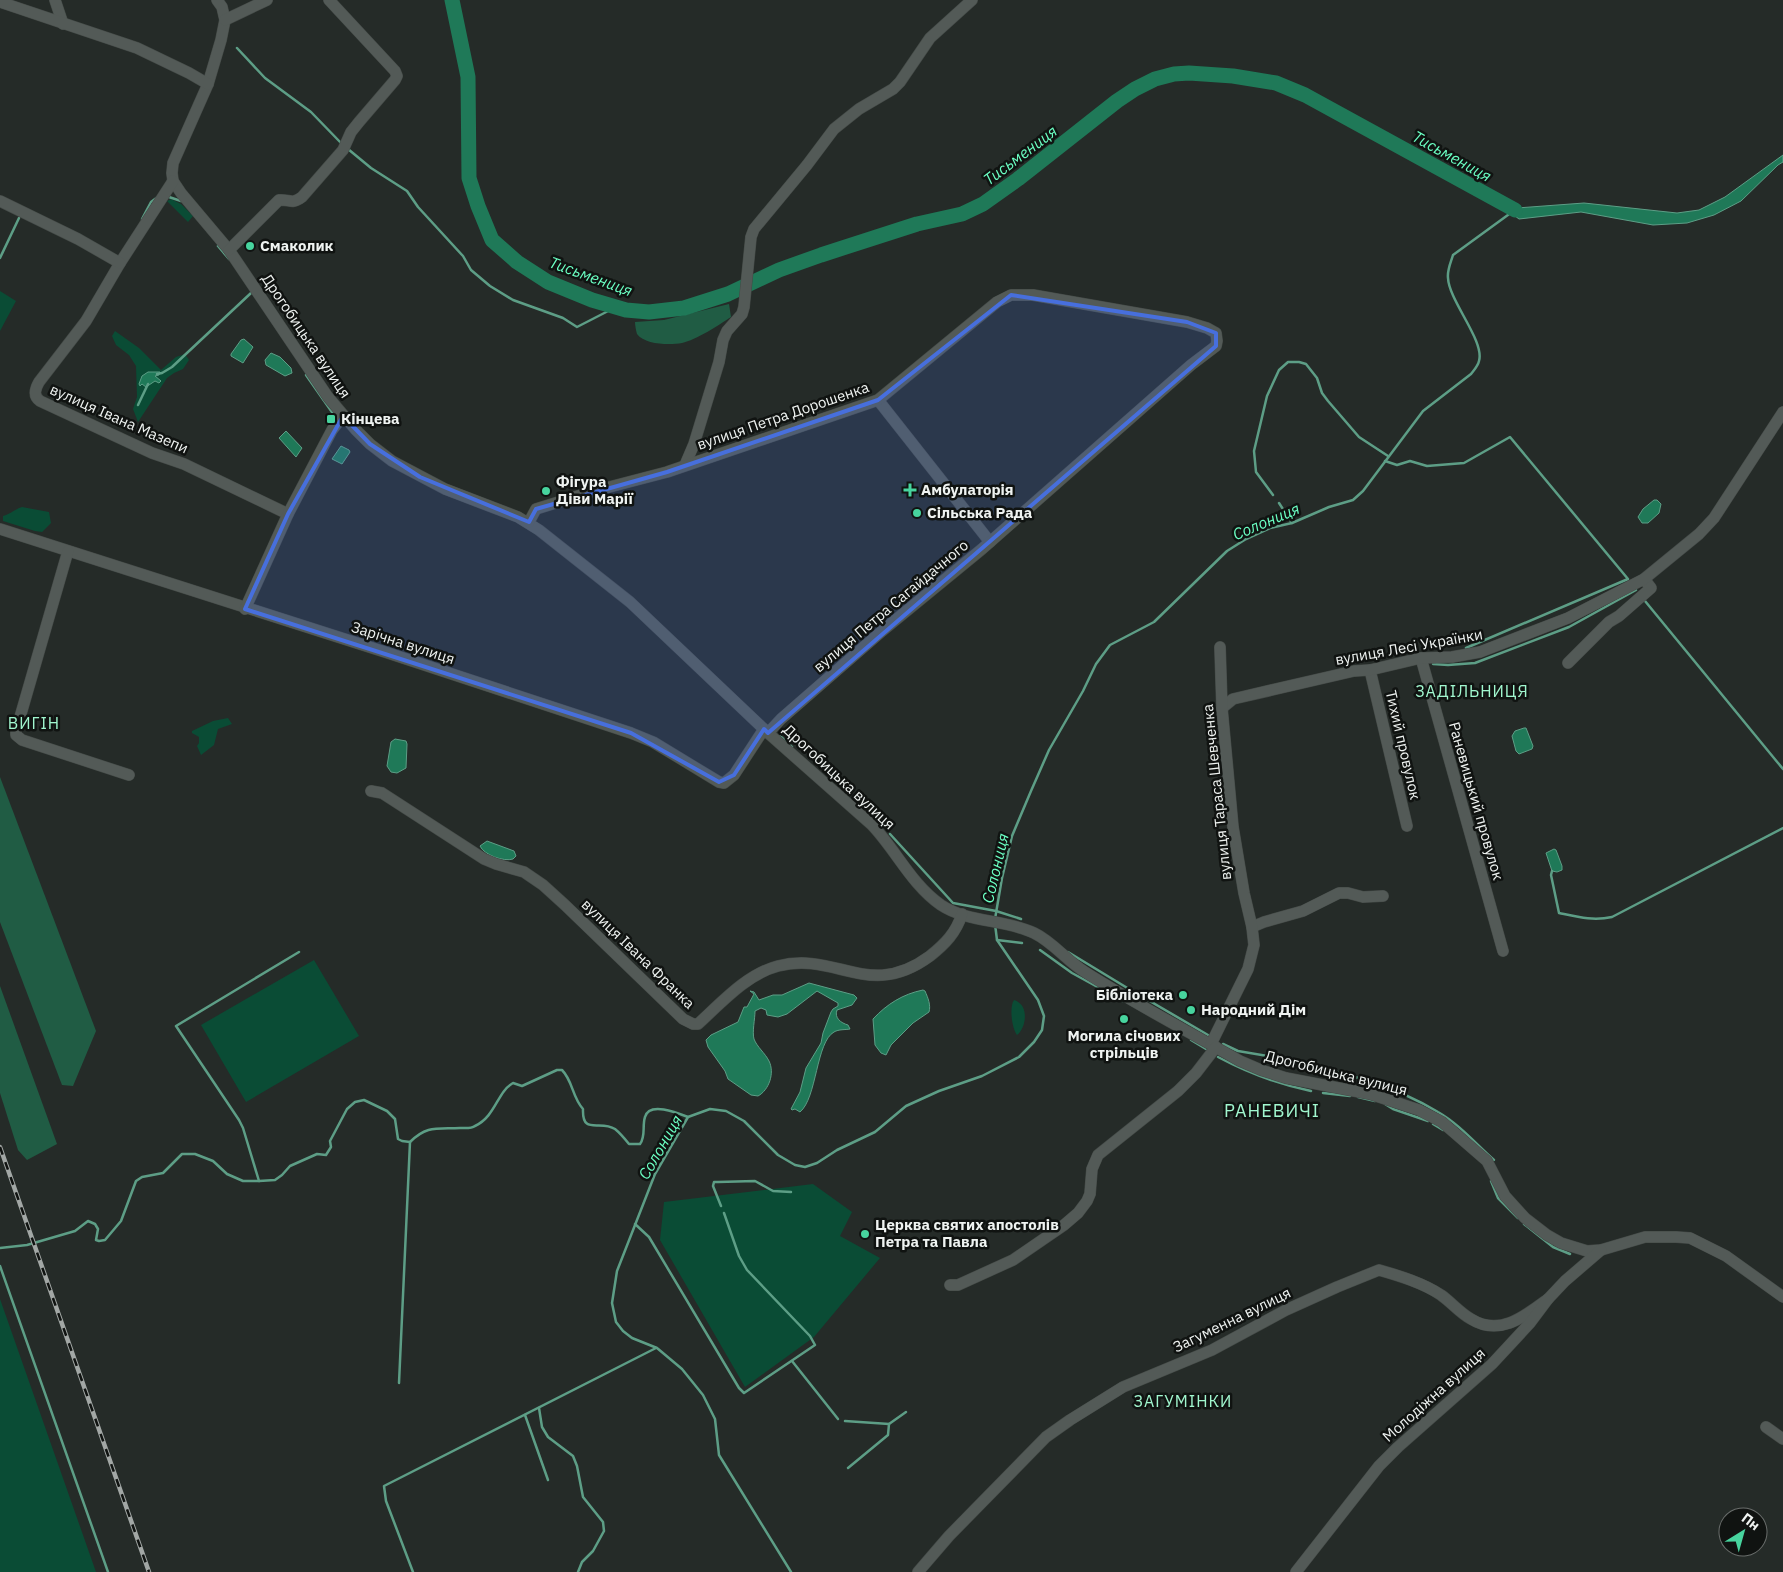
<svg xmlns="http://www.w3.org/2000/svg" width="1783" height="1572" font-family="'IBM Plex Sans',sans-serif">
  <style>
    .green { fill: #0a4c35 }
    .forest { fill: #205c44 }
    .water { fill: #1f7958; stroke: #5d9e86 }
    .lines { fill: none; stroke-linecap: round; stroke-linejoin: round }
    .stream { stroke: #5d9e86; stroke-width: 2.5 }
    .river { stroke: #1f7958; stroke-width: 15 }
    .minor-casing { stroke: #444a47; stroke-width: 12 }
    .minor { stroke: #535a57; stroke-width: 11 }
    .rail-casing { stroke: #a2a7a5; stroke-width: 4.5 }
    .rail { stroke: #101311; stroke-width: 2.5; stroke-dasharray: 8; stroke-linecap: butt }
    .marked { fill: #476fdd; fill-opacity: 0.2; stroke: #476fdd; stroke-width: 4; stroke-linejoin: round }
    .poi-dot { fill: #47d49e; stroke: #101311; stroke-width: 2 }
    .labels { text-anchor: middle; stroke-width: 5; stroke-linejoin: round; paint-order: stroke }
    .poi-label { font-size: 15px; font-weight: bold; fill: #eff3f1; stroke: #101311; text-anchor: start }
    .street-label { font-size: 15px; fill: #eff3f1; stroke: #101311 }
    .water-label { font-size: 16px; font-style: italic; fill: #6bffc3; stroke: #101311 }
    .neighbourhood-label { font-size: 16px; letter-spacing: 1px; fill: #a1f7cf; stroke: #101311 }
    .quarter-label { font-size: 18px; letter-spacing: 1px; fill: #a1f7cf; stroke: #101311 }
  </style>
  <rect width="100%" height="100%" fill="#252b28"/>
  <g class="green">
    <polygon points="171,199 181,204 193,216 188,222 167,201"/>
    <polygon points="0,291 16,301 0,331"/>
    <polygon points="115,331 139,348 161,370 176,357 185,354 189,360 183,369 174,373 167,378 138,422 133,409 137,397 136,366 129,355 116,345 112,336"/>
    <path d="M 22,507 L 49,512 L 51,523 L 42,532 L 35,531 L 3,521 L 3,516 C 11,514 15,509 22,507 Z"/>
    <polygon points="228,718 232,724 218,729 214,745 201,755 197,746 199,743 199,737 192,733 192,731 213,721"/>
    <polygon points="314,960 359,1036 246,1102 201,1025"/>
    <path d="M 1014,1000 C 1029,1004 1027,1027 1017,1035 C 1012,1029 1009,1007 1014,1000 Z"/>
    <polygon points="813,1184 852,1212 840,1236 880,1258 814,1337 745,1387 660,1240 664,1202"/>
    <polygon points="0,1299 96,1572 0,1572"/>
  </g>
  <g class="forest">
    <path d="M 729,304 L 731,317 C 719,325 696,340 682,343 C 670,345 645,345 637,334 C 636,331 635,325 635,322 L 664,320 Z"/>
    <polygon points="0,777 96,1031 73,1086 62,1085 0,922"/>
    <polygon points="0,986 57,1144 27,1160 18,1150 0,1093"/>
  </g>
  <g class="water">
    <polygon points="1783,155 1783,162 1778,165 1741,201 1714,215 1687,223 1653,225 1581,212 1519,219 1492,199 1517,208 1584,203 1677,213 1699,210 1725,197"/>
    <polygon points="244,339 253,347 243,363 231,356 231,354 241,340"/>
    <polygon points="271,353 280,357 291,368 292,373 285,376 266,365 265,360"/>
    <polygon points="148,372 160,372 159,375 155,376 161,381 159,383 155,381 146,387 142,384 140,386 139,384 142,376"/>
    <polygon points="286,431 302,448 296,457 279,438"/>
    <polygon points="341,446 349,450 350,452 342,464 332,459"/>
    <polygon points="1654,500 1657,500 1661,504 1659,513 1648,523 1642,523 1638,517 1643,509"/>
    <polygon points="1524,728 1526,728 1533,746 1532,749 1519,754 1516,751 1512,736 1515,731"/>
    <polygon points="395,739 406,741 407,744 406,768 397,773 391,772 387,766 391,742"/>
    <path d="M 487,841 L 514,851 L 516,856 L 513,859 C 504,862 484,855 480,846 Z"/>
    <polygon points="1554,849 1556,850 1562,866 1562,870 1557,872 1552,871 1546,853"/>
    <path d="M 809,983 L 854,995 L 857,998 L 852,1005 L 837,1010 C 834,1018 841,1023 848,1025 L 850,1029 C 845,1030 839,1029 834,1032 C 816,1042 817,1098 800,1112 L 795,1109 L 792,1110 L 791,1109 L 800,1092 L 806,1068 L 821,1043 L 823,1033 L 831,1012 L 833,1009 L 838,1006 L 838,1003 L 817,991 L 787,1014 L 778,1017 L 767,1015 L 766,1010 L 761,1008 L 755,1011 C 755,1019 752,1032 754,1039 C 757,1047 765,1053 769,1061 C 775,1073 769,1090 758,1096 L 751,1095 L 728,1079 L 725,1071 L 708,1047 L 706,1040 L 711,1035 L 738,1022 L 744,1007 L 747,1007 L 754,994 L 750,991 L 754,992 L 759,1000 L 773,995 L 782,995 Z"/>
    <path d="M 923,990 L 925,991 C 928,998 931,1005 929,1012 L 913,1023 L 891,1045 L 886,1055 L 881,1053 L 875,1045 L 873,1019 C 887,1004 903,994 923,990 Z"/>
  </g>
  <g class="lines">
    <g class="stream">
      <polyline points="237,48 265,78 311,112 341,143"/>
      <polyline points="348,149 371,168 407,191 418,207 463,256 471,270 490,286 513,300 563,318 577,327 616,307"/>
      <polyline points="169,197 181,201"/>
      <polyline points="142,219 151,202 159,196"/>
      <polyline points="218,246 229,259"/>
      <polyline points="0,258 19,218"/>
      <polyline points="157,374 162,373 172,367 251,293"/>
      <polyline points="306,375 334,415"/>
      <polyline points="138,405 148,384"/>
      <polyline points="1385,461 1397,465 1410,461 1427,466 1464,463 1510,437 1628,579 1466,648"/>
      <polyline points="1273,495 1256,472 1254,451 1267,396 1279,370 1288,362 1299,362 1306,364 1317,378 1322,393 1328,401 1359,437 1388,456"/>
      <polyline points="1279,503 1292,523"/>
      <polyline points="1645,601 1783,769"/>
      <polyline points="1433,664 1448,665 1475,663 1569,627 1636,590"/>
      <polyline points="780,736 792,747"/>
      <polyline points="876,822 883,827"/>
      <polyline points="890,834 953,903 996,911 1021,919"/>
      <path d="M 1552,871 L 1551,875 L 1559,913 C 1578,917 1593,921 1612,917 L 1783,828"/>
      <path d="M 995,919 L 1002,878 L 1012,836 L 1031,791 L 1049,750 L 1083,691 L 1096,664 L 1110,645 L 1154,622 L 1227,551 L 1246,539 L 1270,528 L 1292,523 L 1329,507 L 1353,500 L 1363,491 L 1423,411 L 1471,374 C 1474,370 1478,366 1479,361 C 1485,341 1449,301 1448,278 C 1447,270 1451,262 1453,255 L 1512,212"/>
      <polyline points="997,940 1022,943"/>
      <polyline points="1040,950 1072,973 1123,1001"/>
      <polyline points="1068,952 1129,989"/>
      <polyline points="1136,993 1208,1035"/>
      <polyline points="1191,1040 1206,1049"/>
      <polyline points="1223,1044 1238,1051 1285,1059"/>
      <path d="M 1218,1057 C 1248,1073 1277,1084 1311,1091"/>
      <path d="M 1293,1061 C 1343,1073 1394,1085 1438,1112 C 1459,1124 1476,1144 1494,1160"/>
      <polyline points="1323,1093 1350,1096"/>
      <polyline points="1358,1097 1375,1101"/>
      <polyline points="1385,1104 1393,1109 1428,1121"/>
      <polyline points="1433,1124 1443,1130"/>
      <polyline points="259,1181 243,1128 239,1120 176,1026 299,952"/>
      <polyline points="1491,1181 1498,1198 1518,1218"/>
      <polyline points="721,1206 713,1186 714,1182 718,1182 755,1181 773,1191 791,1192"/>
      <polyline points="635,1224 649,1237 739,1388 744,1393 815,1345 810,1336 747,1270 739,1256 724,1213"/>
      <polyline points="1524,1224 1553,1247 1570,1254"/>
      <path d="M 0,1248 L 27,1245 L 75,1231 L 88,1221 L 95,1224 L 98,1229 L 96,1240 L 99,1241 L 105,1240 L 121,1221 L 136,1181 L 142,1177 L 163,1173 L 182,1154 L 195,1154 L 213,1161 L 227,1174 L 243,1181 L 259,1181 L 275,1180 L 282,1175 L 290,1166 L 317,1154 L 326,1155 L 331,1147 L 330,1141 L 347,1109 L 355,1102 L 364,1100 L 387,1111 L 395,1119 L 398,1139 L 402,1141 L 410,1142 C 427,1125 437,1129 460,1128 C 465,1128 471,1129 475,1126 C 496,1116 497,1092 513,1083 L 522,1086 L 557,1070 L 562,1070 C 573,1081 572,1097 583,1109 C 582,1136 600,1119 615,1129 C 620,1133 625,1139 629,1144 L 640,1144 C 646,1136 642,1126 645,1117 C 649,1101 678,1113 688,1117"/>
      <polyline points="0,1266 108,1572"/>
      <polyline points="792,1361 838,1419"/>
      <polyline points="399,1383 410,1142"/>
      <polyline points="539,1408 542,1427 548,1437 573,1456 577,1466 583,1497 603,1522 604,1531 593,1551 582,1562 578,1572"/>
      <polyline points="525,1415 548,1480"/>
      <polyline points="845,1421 889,1424 906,1412"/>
      <polyline points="848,1468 888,1435 889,1424"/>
      <polyline points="413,1572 386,1501 384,1486 656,1348"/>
      <polyline points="791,1572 719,1455 715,1419 703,1395 682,1369 657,1348 632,1338 623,1331 616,1322 612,1303 617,1271 655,1174 688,1117 710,1109 726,1111 744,1121 778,1155 795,1165 805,1167 817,1163 837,1150 875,1132 906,1106 939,1091 982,1076 1019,1057 1034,1042 1042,1030 1044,1016 1038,1000 997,940 995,924"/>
    </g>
    <polyline class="river" points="452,0 468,77 469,178 478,206 492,240 517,262 548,282 592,300 626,310 649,312 684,308 728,294 779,270 821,255 917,224 962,214 983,204 1018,179 1117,101 1135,89 1155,79 1174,74 1189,73 1233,76 1276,83 1305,95 1515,210"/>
    <defs>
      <g id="minor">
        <polyline points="55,0 63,24"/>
        <path d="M 217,0 L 222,7 L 225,20 L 221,40 L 208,84 L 173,163 L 172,173 L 173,181 L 181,193 L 229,250 L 328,397 L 356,430 L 370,444 L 392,461 L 445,489 L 518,517 L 539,530 L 630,602 L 768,733 L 872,825 C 896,850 911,884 941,905 C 968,923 1005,919 1034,933 C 1053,942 1067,961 1085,972 C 1135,1004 1188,1031 1240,1061 L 1261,1070 L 1286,1078 L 1370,1094 L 1419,1110 L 1442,1122 L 1487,1161 L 1505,1196 L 1525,1218 L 1547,1235 L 1561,1243 L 1587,1251 L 1601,1250 L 1645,1237 L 1676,1237 L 1690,1238 L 1726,1256 L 1783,1297"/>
        <polyline points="0,2 137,48 189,73 208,84"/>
        <polyline points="225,20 267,0"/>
        <path d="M 173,181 L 120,263 L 86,321 L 39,382 C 35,389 33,396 40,401 L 152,453 L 184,464 L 288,514"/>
        <polyline points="0,201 78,239 120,263"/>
        <path d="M 229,250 L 279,200 C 290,199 291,205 302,197 L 343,150 L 351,132 L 359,122 L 395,80 L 397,76 L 395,71 L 329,0"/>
        <polyline points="878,400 990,542"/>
        <polyline points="685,465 694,444 719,362 723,340 727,331 742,314 744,307 751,237 754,229 807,165 834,129 859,109 893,89 900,82 930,38 972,0"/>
        <polyline points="529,522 536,509 594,491 667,472 878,400 997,302 1011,295 1033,295 1187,322 1207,328 1216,333 1217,341 1216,346 1191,365 982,549 882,631 781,719 768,733"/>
        <polyline points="0,529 385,652 631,733 653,742 719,782 724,783 734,775 764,729"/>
        <polyline points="68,551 16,731 16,735 22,740 129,775"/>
        <polyline points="245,609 288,514 332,430 343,416"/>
        <polyline points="1421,658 1503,951"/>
        <polyline points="1568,663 1609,622 1619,616 1651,588 1644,579"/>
        <polyline points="1370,670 1407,826"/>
        <polyline points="1222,708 1233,699 1354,671 1370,670 1421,658 1452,657 1480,652 1568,618 1644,579 1699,534 1714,518 1783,412"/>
        <path d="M 371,791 L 382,793 L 484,859 L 496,864 L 524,872 L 543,885 L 565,905 L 683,1019 L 693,1024 L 698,1024 C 722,1002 747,974 778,966 C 837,951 869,1001 930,956 C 945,944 956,933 962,914"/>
        <polyline points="1252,927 1264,922 1303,911 1339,893 1348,893 1363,897 1383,896"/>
        <polyline points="1211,1044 1248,969 1254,945 1252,927 1244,893 1233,827 1222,708 1220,647"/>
        <polyline points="950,1285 958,1285 1013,1260 1064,1225 1078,1213 1087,1201 1090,1194 1092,1169 1098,1155 1178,1091 1196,1073 1216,1047"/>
        <polyline points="1766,1427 1783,1439"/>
        <path d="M 918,1572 L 949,1536 L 1046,1437 L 1070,1420 L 1123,1387 L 1212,1350 L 1286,1310 L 1337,1287 L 1379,1270 C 1400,1276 1423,1283 1441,1295 C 1451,1302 1460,1313 1471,1319 C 1500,1337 1525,1316 1548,1299"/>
        <polyline points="1296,1572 1379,1466 1398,1447 1492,1364 1530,1323 1548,1299 1565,1281 1601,1250"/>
      </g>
    </defs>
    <use href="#minor" class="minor-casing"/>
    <use href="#minor" class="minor"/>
    <defs>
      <polyline id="rail" points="0,1147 149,1572"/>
    </defs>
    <use href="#rail" class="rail-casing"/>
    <use href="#rail" class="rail"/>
  </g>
  <path class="marked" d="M 1011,295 L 1187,322 L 1216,333 L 1216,346 L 768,733 L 764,729 L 734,775 L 719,782 L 631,733 L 245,609 L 288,514 L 343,416 L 370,444 L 420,477 L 529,522 L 536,509 L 667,472 L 878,400 Z"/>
  <g class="poi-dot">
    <circle cx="250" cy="246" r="5"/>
    <rect x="326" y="414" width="10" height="10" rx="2.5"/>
    <path d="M907.5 482.5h5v5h5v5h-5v5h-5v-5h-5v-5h5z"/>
    <circle cx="546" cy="491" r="5"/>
    <circle cx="917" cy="513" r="5"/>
    <circle cx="1183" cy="995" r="5"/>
    <circle cx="1191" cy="1010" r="5"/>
    <circle cx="1124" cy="1019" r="5"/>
    <circle cx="865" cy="1234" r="5"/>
  </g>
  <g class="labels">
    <g class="poi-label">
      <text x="260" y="251">Смаколик</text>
      <text x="341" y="424">Кінцева</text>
      <text x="556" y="487">Фігура<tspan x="556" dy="17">Діви Марії</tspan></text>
      <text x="921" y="495">Амбулаторія</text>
      <text x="927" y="518">Сільська Рада</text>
      <text x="1173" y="1000" text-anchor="end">Бібліотека</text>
      <text x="1201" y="1015">Народний Дім</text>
      <text x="1124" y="1041" text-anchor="middle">Могила січових<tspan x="1124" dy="17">стрільців</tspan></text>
      <text x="875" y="1230">Церква святих апостолів<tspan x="875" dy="17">Петра та Павла</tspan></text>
    </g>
    <g class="street-label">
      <text transform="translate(306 336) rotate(56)" y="5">Дрогобицька вулиця</text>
      <text transform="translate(783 416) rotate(-19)" y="5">вулиця Петра Дорошенка</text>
      <text transform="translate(119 419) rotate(24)" y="5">вулиця Івана Мазепи</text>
      <text transform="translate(891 606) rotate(-40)" y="5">вулиця Петра Сагайдачного</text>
      <text transform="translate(403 643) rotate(18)" y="5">Зарічна вулиця</text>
      <text transform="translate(1409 647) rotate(-10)" y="5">вулиця Лесі Українки</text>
      <text transform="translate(1403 745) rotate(77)" y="5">Тихий провулок</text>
      <text transform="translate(839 777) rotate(43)" y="5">Дрогобицька вулиця</text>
      <text transform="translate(1217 792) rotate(-96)" y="5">вулиця Тараса Шевченка</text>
      <text transform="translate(1476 801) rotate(74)" y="5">Раневицький провулок</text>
      <text transform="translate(638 954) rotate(44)" y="5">вулиця Івана Франка</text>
      <text transform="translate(1336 1073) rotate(14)" y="5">Дрогобицька вулиця</text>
      <text transform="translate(1232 1320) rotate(-26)" y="5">Загуменна вулиця</text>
      <text transform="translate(1434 1395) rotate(-42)" y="5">Молодіжна вулиця</text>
    </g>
    <g class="water-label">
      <text transform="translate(1020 155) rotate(-37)" y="6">Тисьмениця</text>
      <text transform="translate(1452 156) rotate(29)" y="6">Тисьмениця</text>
      <text transform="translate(591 276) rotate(20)" y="6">Тисьмениця</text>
      <text transform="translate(1266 521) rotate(-23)" y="6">Солониця</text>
      <text transform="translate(995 868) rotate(-77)" y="6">Солониця</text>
      <text transform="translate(660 1147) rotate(-60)" y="6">Солониця</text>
    </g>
    <g class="neighbourhood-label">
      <text x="1472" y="697">ЗАДІЛЬНИЦЯ</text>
      <text x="34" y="729">ВИГІН</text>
      <text x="1183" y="1407">ЗАГУМІНКИ</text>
    </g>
    <g class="quarter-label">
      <text x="1272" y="1117">РАНЕВИЧІ</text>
    </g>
  </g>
  <g transform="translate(1743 1532) rotate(37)"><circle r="24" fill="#101311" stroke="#696d6b"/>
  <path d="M0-4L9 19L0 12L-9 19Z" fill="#47d49e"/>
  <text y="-8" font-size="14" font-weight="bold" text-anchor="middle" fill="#eff3f1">Пн</text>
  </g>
</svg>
